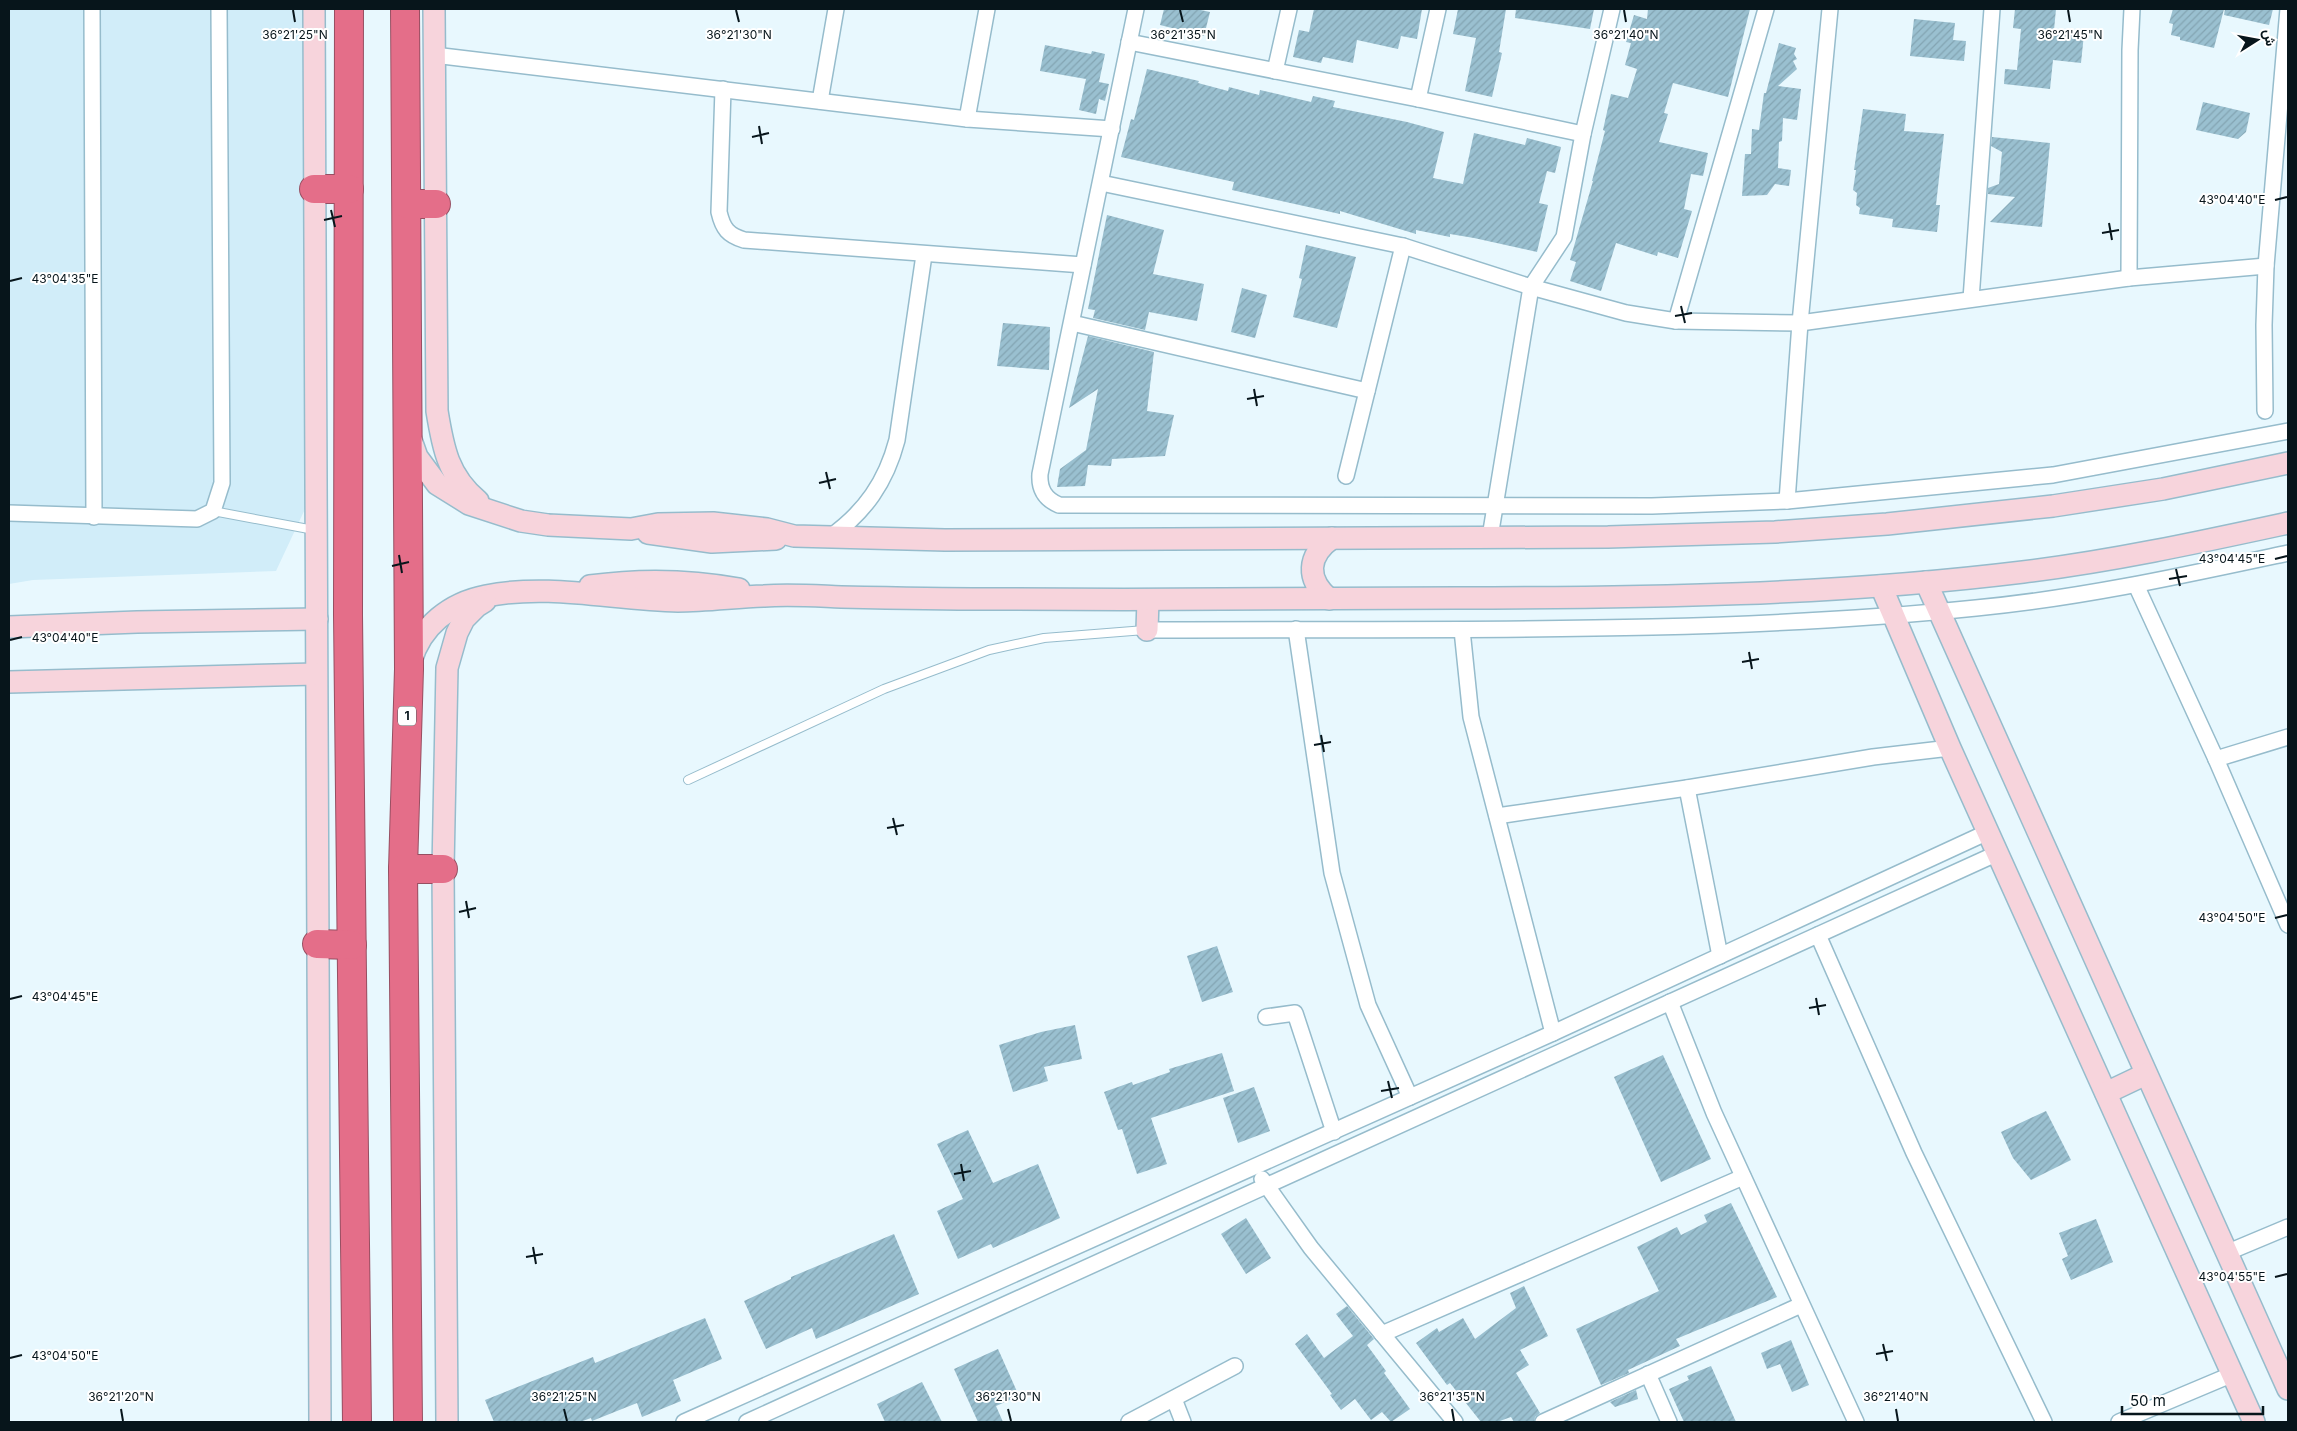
<svg xmlns="http://www.w3.org/2000/svg" width="2297" height="1431" font-family="Inter,Vazirmatn,sans-serif">
  <style>
    .built { fill: #d1edf9 }
    .building { fill: url(#building-hatch) }
    .lines { fill: none; stroke-linecap: round; stroke-linejoin: round }
    .lane-casing { stroke: #96bccc; stroke-width: 10 }
    .street-casing { stroke: #96bccc; stroke-width: 18 }
    .secondary-casing { stroke: #96bccc; stroke-width: 24 }
    .highway-casing { stroke: #974f62; stroke-width: 30 }
    .lane { stroke: #fff; stroke-width: 8 }
    .street { stroke: #fff; stroke-width: 15 }
    .secondary { stroke: #f7d4dc; stroke-width: 21 }
    .highway { stroke: #e46e89; stroke-width: 28 }
    .ticks { fill: none; stroke: #07151b; stroke-width: 2 }
    .labels { text-anchor: middle; stroke-width: 4; stroke-linejoin: round; paint-order: stroke }
    .shield { fill: #fff; stroke: #515b5f; stroke-width: 1 }
    .shield-label { font-size: 12px; font-weight: bold; fill: #07151b }
    .ticks-label { font-size: 12px; text-anchor: middle; fill: #07151b; stroke: #fff; stroke-width: 4; stroke-linejoin: round; paint-order: stroke }
  </style>
  <defs>
    <pattern id="building-hatch" width="6" height="6" patternUnits="userSpaceOnUse" patternTransform="scale(1.25)"><rect width="6" height="6" fill="#9ac0d0"/><path d="M-1 1l2-2M0 6l6-6M5 7l2-2" fill="none" stroke="#83a4b2"/></pattern>
  </defs>
  <rect width="100%" height="100%" fill="#e8f8fe"/>
  <polygon class="built" points="9,9 310,9 305,509 276,571 33,580 9,584"/>
  <g class="building">
    <polygon points="1164,9 1196,9 1210,12 1204,36 1160,25"/>
    <polygon points="1314,9 1422,9 1417,39 1401,36 1398,49 1357,40 1353,63 1323,57 1321,63 1293,57 1299,30 1309,32"/>
    <polygon points="1458,9 1506,9 1499,52 1502,53 1492,97 1465,91 1476,38 1453,34"/>
    <polygon points="1516,9 1594,9 1590,29 1515,18"/>
    <polygon points="1648,9 1750,9 1728,97 1673,83 1664,113 1668,114 1659,142 1708,153 1703,176 1691,174 1684,209 1692,211 1678,258 1658,252 1657,256 1616,243 1601,291 1570,281 1576,262 1570,260 1593,181 1592,181 1605,131 1603,130 1611,94 1628,98 1637,69 1625,65 1631,43 1626,42 1634,15 1647,19"/>
    <polygon points="2015,9 2056,9 2054,30 2084,34 2081,63 2053,60 2050,89 2004,84 2005,69 2017,70 2021,29 2013,28"/>
    <polygon points="2173,9 2224,9 2214,48 2180,40 2180,37 2171,35 2173,24 2169,23"/>
    <polygon points="2225,9 2273,9 2269,25 2224,15"/>
    <polygon points="1914,19 1955,23 1953,40 1966,41 1964,61 1910,56"/>
    <polygon points="1779,43 1796,48 1794,54 1797,59 1793,61 1797,69 1778,86 1801,89 1797,120 1783,118 1782,141 1779,142 1778,168 1791,170 1789,186 1775,184 1767,195 1742,196 1745,154 1751,154 1752,129 1759,130 1764,93 1766,93"/>
    <polygon points="1045,45 1091,54 1092,51 1105,54 1099,82 1109,84 1105,101 1099,99 1096,114 1079,110 1086,79 1040,71"/>
    <polygon points="1147,69 1199,81 1198,83 1228,91 1229,87 1259,95 1260,90 1311,102 1313,96 1335,101 1333,107 1407,122 1444,132 1433,178 1463,184 1474,133 1525,145 1527,138 1561,147 1555,173 1547,171 1539,203 1548,205 1537,252 1474,238 1450,234 1450,237 1416,230 1416,234 1340,211 1340,214 1232,190 1234,182 1121,157 1131,119 1134,120"/>
    <polygon points="2203,102 2250,113 2246,132 2238,139 2196,130"/>
    <polygon points="1863,109 1906,114 1904,131 1944,134 1936,205 1940,205 1937,232 1892,227 1893,219 1859,214 1860,208 1856,205 1857,193 1853,190 1856,170 1854,170"/>
    <polygon points="1992,137 2050,143 2042,227 1990,222 2015,197 1988,194 1988,188 1999,184 2002,152 1991,146"/>
    <polygon points="1107,215 1164,230 1153,274 1204,284 1197,321 1149,312 1145,330 1093,318 1095,310 1088,309"/>
    <polygon points="1306,245 1356,257 1337,328 1293,317 1302,279 1299,278"/>
    <polygon points="1242,288 1267,295 1255,338 1231,332"/>
    <polygon points="1003,323 1050,327 1049,370 997,366"/>
    <polygon points="1088,336 1154,352 1147,411 1174,415 1165,456 1112,459 1111,466 1088,465 1085,486 1057,487 1060,469 1086,450 1098,389 1069,408"/>
    <polygon points="1217,946 1233,992 1202,1002 1187,956"/>
    <polygon points="1075,1025 1082,1059 1044,1067 1048,1081 1013,1092 999,1045 1041,1032"/>
    <polygon points="1222,1053 1234,1091 1151,1118 1167,1164 1137,1174 1122,1129 1118,1130 1104,1092 1132,1082 1133,1085 1170,1072 1169,1069"/>
    <polygon points="1663,1055 1711,1159 1661,1182 1614,1077"/>
    <polygon points="1254,1087 1270,1131 1238,1143 1223,1098"/>
    <polygon points="2046,1111 2071,1160 2031,1180 2013,1158 2001,1132"/>
    <polygon points="968,1130 993,1183 1038,1164 1060,1218 993,1248 991,1244 958,1259 937,1211 963,1199 937,1144"/>
    <polygon points="1731,1203 1777,1297 1676,1339 1680,1346 1628,1370 1629,1373 1601,1385 1576,1329 1659,1291 1637,1247 1677,1227 1681,1235 1707,1222 1704,1215"/>
    <polygon points="1246,1218 1271,1258 1246,1274 1221,1234"/>
    <polygon points="2096,1219 2113,1262 2071,1280 2062,1259 2068,1256 2059,1233"/>
    <polygon points="894,1234 919,1294 816,1339 812,1328 766,1349 744,1301 791,1279 791,1277"/>
    <polygon points="1524,1286 1548,1336 1520,1350 1529,1365 1516,1373 1540,1413 1535,1417 1534,1422 1514,1422 1511,1417 1497,1422 1481,1422 1450,1383 1447,1385 1416,1343 1437,1328 1439,1332 1463,1318 1475,1339 1516,1308 1510,1293"/>
    <polygon points="1347,1306 1374,1339 1367,1345 1386,1371 1384,1373 1410,1409 1391,1422 1382,1412 1371,1420 1355,1399 1341,1410 1330,1395 1332,1394 1295,1344 1307,1334 1324,1358 1353,1336 1336,1314"/>
    <polygon points="705,1318 722,1359 673,1380 681,1401 642,1417 637,1403 592,1421 591,1418 580,1422 494,1422 485,1400 593,1357 595,1363"/>
    <polygon points="1791,1340 1809,1385 1792,1392 1780,1364 1767,1369 1761,1353"/>
    <polygon points="998,1349 1019,1396 996,1406 1003,1422 978,1422 954,1369"/>
    <polygon points="1711,1366 1736,1422 1684,1422 1669,1389 1689,1380 1687,1376"/>
    <polygon points="922,1382 942,1422 885,1422 877,1404"/>
    <polygon points="1636,1390 1638,1399 1615,1407 1610,1402"/>
  </g>
  <g class="lines">
    <defs>
      <g id="lane">
        <polyline points="213,511 314,530"/>
        <polyline points="688,780 884,689 989,650 1044,638 1145,630"/>
      </g>
      <g id="street">
        <polyline points="92,9 94,517"/>
        <path d="M 1136,9 L 1040,474 C 1039,489 1045,499 1059,505 L 1652,506 L 1787,501 L 2053,475 L 2288,431"/>
        <polyline points="1129,42 1418,99 1583,134"/>
        <polyline points="434,55 967,119 1112,129"/>
        <polyline points="1275,71 1289,9"/>
        <path d="M 723,89 L 719,212 C 723,229 728,235 744,240 L 1083,265"/>
        <polyline points="1418,99 1438,9"/>
        <polyline points="820,101 836,9"/>
        <polyline points="967,119 987,9"/>
        <polyline points="1101,183 1403,246 1531,287 1626,313 1676,321 1800,323 2129,278 2266,266"/>
        <polyline points="2129,278 2130,50 2132,9"/>
        <polyline points="1971,299 1992,9"/>
        <polyline points="1676,321 1766,9"/>
        <polyline points="1072,323 1367,391"/>
        <polyline points="2265,411 2264,325 2266,266 2288,9"/>
        <polyline points="1346,476 1403,246"/>
        <polyline points="1787,501 1800,323 1830,9"/>
        <polyline points="9,513 197,519 213,511 222,483 219,9"/>
        <path d="M 830,537 C 865,512 886,482 897,440 L 924,255"/>
        <polyline points="1490,537 1531,287 1564,237 1583,134 1612,9"/>
        <polyline points="2136,585 2216,759 2288,925"/>
        <polyline points="1296,629 1332,873 1368,1005 1410,1097"/>
        <path d="M 1147,630 C 1423,628 1701,636 1976,608 C 2081,598 2185,575 2288,553"/>
        <polyline points="1462,630 1471,717 1553,1033"/>
        <polyline points="2216,759 2288,737"/>
        <polyline points="1687,788 1720,956"/>
        <polyline points="1497,816 1687,788 1873,757 1950,748"/>
        <polyline points="1818,935 1914,1153 2044,1422"/>
        <polyline points="1670,1002 1714,1113 1856,1422"/>
        <polyline points="1266,1017 1295,1013 1334,1132"/>
        <polyline points="1262,1179 1311,1248 1455,1422"/>
        <polyline points="2226,1253 2288,1227"/>
        <polyline points="1382,1334 1743,1177"/>
        <polyline points="1648,1374 1669,1422"/>
        <polyline points="1174,1399 1183,1422"/>
        <polyline points="684,1422 1553,1033 1988,832"/>
        <polyline points="747,1422 1998,853"/>
        <polyline points="1129,1422 1235,1366"/>
        <polyline points="1543,1422 1801,1305"/>
        <polyline points="2119,1422 2233,1374"/>
      </g>
      <g id="secondary">
        <polyline points="314,9 320,1422"/>
        <path d="M 434,9 L 437,411 C 443,448 448,476 478,501"/>
        <polyline points="410,437 417,457 437,484 469,504 521,521 548,525 631,529 658,524 713,523 767,529 794,536 945,540 1608,537 1775,532 1887,524 2053,506 2163,489 2288,463"/>
        <polyline points="648,533 712,542 776,539"/>
        <polyline points="1926,582 2288,1389"/>
        <path d="M 590,586 C 640,579 690,580 739,589"/>
        <polyline points="1881,586 1950,748 2254,1422"/>
        <path d="M 1329,599 C 1306,579 1307,556 1332,538"/>
        <polyline points="9,627 137,622 317,619"/>
        <polyline points="1147,630 1148,600"/>
        <path d="M 411,661 C 421,626 450,603 486,596 C 550,583 614,600 678,601 C 707,601 735,597 764,596 C 790,594 816,596 841,597 C 889,598 937,599 986,599 C 1143,600 1300,599 1457,598 C 1646,598 1835,595 2023,572 C 2113,561 2200,542 2288,523"/>
        <polyline points="9,682 316,674"/>
        <polyline points="2106,1093 2146,1074"/>
        <polyline points="447,1422 443,869 447,668 457,633 464,619 477,606 485,601"/>
      </g>
      <g id="highway">
        <polyline points="349,9 348,615 357,1422"/>
        <polyline points="405,9 409,669 403,869 408,1422"/>
        <polyline points="314,189 349,189"/>
        <polyline points="407,204 436,204"/>
        <polyline points="403,869 443,869"/>
        <polyline points="317,944 352,945"/>
      </g>
    </defs>
    <use href="#lane" class="lane-casing"/>
    <use href="#street" class="street-casing"/>
    <use href="#secondary" class="secondary-casing"/>
    <use href="#highway" class="highway-casing"/>
    <use href="#lane" class="lane"/>
    <use href="#street" class="street"/>
    <use href="#secondary" class="secondary"/>
    <use href="#highway" class="highway"/>
  </g>
  <path class="ticks" d="M 293,10 L 295,22M 736,10 L 739,22M 1180,10 L 1183,22M 1624,10 L 1626,22M 2068,10 L 2070,22M 759,126 L 762,144M 752,137 L 769,133M 2275,200 L 2287,197M 331,210 L 335,227M 324,220 L 342,216M 2109,223 L 2112,240M 2102,233 L 2119,230M 10,281 L 22,278M 1681,306 L 1685,323M 1675,316 L 1692,313M 1254,389 L 1257,406M 1247,399 L 1264,396M 826,472 L 830,489M 819,483 L 836,479M 399,555 L 402,573M 2275,559 L 2287,556M 392,566 L 409,562M 2176,569 L 2180,586M 2169,579 L 2187,576M 10,640 L 22,637M 1749,652 L 1752,669M 1742,662 L 1759,659M 1321,735 L 1324,752M 1314,745 L 1331,742M 893,818 L 897,835M 887,828 L 904,825M 466,901 L 469,918M 459,912 L 476,908M 2275,918 L 2287,915M 1816,998 L 1819,1015M 10,999 L 22,996M 1809,1008 L 1826,1005M 1388,1081 L 1392,1098M 1381,1091 L 1399,1088M 961,1164 L 964,1181M 954,1174 L 971,1171M 533,1247 L 536,1264M 526,1257 L 543,1254M 2275,1277 L 2287,1274M 1883,1344 L 1887,1361M 1876,1354 L 1893,1351M 10,1358 L 22,1355M 121,1409 L 123,1421M 564,1409 L 567,1421M 1008,1409 L 1011,1421M 1452,1409 L 1454,1421M 1896,1409 L 1898,1421"/>
  <g class="labels">
    <rect class="shield" x="398" y="706.5" width="18" height="19" rx="4"/>
    <g class="shield-label">
      <text x="407" y="720">1</text>
    </g>
  </g>
  <g class="ticks-label">
    <text x="295" y="39">36°21'25"N</text>
    <text x="739" y="39">36°21'30"N</text>
    <text x="1183" y="39">36°21'35"N</text>
    <text x="1626" y="39">36°21'40"N</text>
    <text x="2070" y="39">36°21'45"N</text>
    <text x="2232" y="204">43°04'40"E</text>
    <text x="65" y="283">43°04'35"E</text>
    <text x="2232" y="563">43°04'45"E</text>
    <text x="65" y="642">43°04'40"E</text>
    <text x="2232" y="922">43°04'50"E</text>
    <text x="65" y="1001">43°04'45"E</text>
    <text x="2232" y="1281">43°04'55"E</text>
    <text x="65" y="1360">43°04'50"E</text>
    <text x="121" y="1401">36°21'20"N</text>
    <text x="564" y="1401">36°21'25"N</text>
    <text x="1008" y="1401">36°21'30"N</text>
    <text x="1452" y="1401">36°21'35"N</text>
    <text x="1896" y="1401">36°21'40"N</text>
  </g>
  <rect width="2297" height="1431" fill="none" stroke="#07151b" stroke-width="20"/>
  <g transform="translate(2257 40) rotate(79)" stroke="#ffffff" stroke-width="4" paint-order="stroke">
  <path d="M0-4L9 19L0 12L-9 19Z" fill="#07151b"/>
  <text y="-8" font-size="14" font-weight="bold" text-anchor="middle" fill="#07151b">ش</text>
  </g>
  <path d="M2122 1406v8h141v-8" fill="none" stroke="#07151b" stroke-width="2.5"/>
  <text x="2130" y="1406" font-size="15" fill="#07151b" stroke="#ffffff" stroke-width="4" paint-order="stroke">50 m</text>
</svg>
